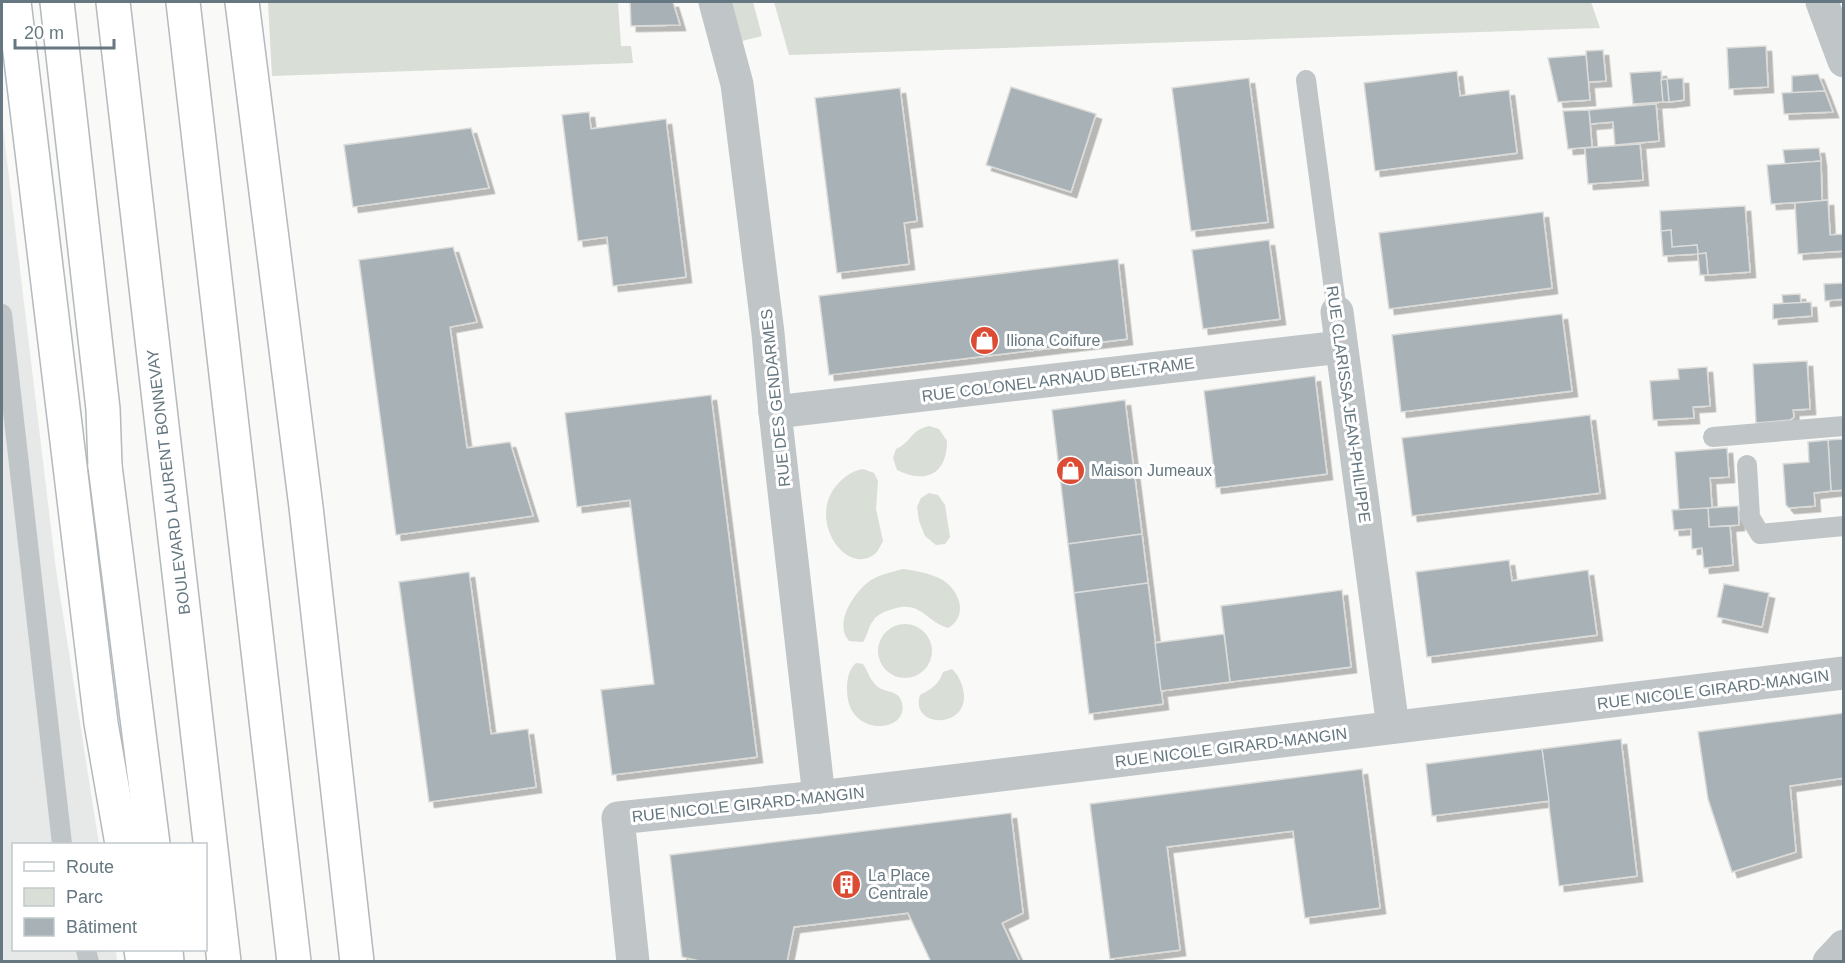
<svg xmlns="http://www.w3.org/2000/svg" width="1845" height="963" font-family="Arial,sans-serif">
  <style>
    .built { fill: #e7e9e8 }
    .green { fill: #d9ded6 }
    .building { fill: #a7b1b6; stroke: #dbdbd9; stroke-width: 1.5; filter: url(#shadow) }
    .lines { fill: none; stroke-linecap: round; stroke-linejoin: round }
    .secondary-casing { stroke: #b3b9bd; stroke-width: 36 }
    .highway-casing { stroke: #b4b9bb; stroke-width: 36 }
    .lane { stroke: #c0c5c8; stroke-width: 20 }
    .street { stroke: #c0c5c8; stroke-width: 33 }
    .secondary { stroke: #fff; stroke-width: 33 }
    .highway { stroke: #fff; stroke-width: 33 }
    .labels { text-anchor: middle; stroke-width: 6; stroke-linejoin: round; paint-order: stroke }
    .poi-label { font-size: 16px; fill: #657780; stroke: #fff; text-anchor: start }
    .street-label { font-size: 16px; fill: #657780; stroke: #fff }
  </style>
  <defs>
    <filter id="shadow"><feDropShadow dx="5.5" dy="5.5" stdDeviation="0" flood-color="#0004"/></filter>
  </defs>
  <rect width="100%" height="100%" fill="#f9f9f7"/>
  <polygon class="built" points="2,119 56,570 99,844 14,844 14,950 116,950 117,961 2,961"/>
  <g class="green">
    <polygon points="268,2 618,2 621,46 631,46 633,63 272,76"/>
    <polygon points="731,2 753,2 762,36 742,41"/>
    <polygon points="774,2 1591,2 1600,28 789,55"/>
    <path d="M 929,426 L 939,429 L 947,441 C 947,475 925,484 897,470 L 893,458 L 896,449 C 911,443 909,431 929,426 Z"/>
    <path d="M 863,469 L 874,473 L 878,481 L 876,509 L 883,541 C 881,544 879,550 876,553 C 848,578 807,522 836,486 C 844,477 851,471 863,469 Z"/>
    <polygon points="929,493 938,495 945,505 950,537 945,544 936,545 925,536 919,521 917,507 921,498"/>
    <path d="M 903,569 C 917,571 937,574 948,584 C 962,597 966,618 948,628 C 926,622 921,600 893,609 C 886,611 877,614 873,621 C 868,627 868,635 863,642 L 849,641 C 833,622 855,591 871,580 C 881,574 892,572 903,569 Z"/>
    <circle cx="905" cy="651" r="27"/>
    <path d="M 856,663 L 863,664 C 868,671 870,681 878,687 C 885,692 898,691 901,700 C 914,733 846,740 847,689 C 847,679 849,669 856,663 Z"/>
    <path d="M 952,669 C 958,675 961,681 963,689 C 973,729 909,730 920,695 C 932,689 939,684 943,672 Z"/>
  </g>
  <g class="building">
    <polygon points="630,2 673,2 680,25 631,26"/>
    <polygon points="1766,46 1768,87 1729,89 1727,48"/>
    <polygon points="1603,50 1606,81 1588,82 1586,51"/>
    <polygon points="1586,55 1590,100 1558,102 1548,58"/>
    <polygon points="1457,71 1460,96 1509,90 1517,153 1375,171 1364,83"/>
    <polygon points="1661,71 1663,102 1633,104 1630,73"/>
    <polygon points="1818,74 1825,91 1792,93 1792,76"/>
    <polygon points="1249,78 1268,222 1191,231 1172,88"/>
    <polygon points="1683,78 1684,100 1669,102 1667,79"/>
    <polygon points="1667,79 1669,102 1663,102 1661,80"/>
    <polygon points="1011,87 1096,114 1071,192 986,165"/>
    <polygon points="900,88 917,221 904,223 909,264 837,273 815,98"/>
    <polygon points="1825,91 1833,112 1784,114 1782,93"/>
    <polygon points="1656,104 1659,141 1615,145 1613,122 1590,124 1589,110"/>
    <polygon points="1589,110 1592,147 1568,149 1563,111"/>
    <polygon points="589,112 591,129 666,119 686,277 613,286 607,237 578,241 562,115"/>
    <polygon points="471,128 489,188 353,207 344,145"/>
    <polygon points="1640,144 1643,180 1588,184 1585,148"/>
    <polygon points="1819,148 1821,161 1785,164 1783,150"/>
    <polygon points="1821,161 1822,201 1771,204 1767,165"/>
    <polygon points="1828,200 1830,235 1844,234 1844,251 1798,254 1795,203"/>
    <polygon points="1745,206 1750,272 1708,275 1706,253 1698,254 1697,245 1672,247 1671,230 1661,231 1660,211"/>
    <polygon points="1543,212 1552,288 1389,309 1379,233"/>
    <polygon points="1671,230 1672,247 1697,245 1698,254 1663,256 1661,231"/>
    <polygon points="1269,240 1280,319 1203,329 1192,250"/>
    <polygon points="453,247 477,322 450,327 467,448 510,442 533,516 396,535 359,260"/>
    <polygon points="1706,253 1708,275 1700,275 1698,254"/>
    <polygon points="1118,259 1127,339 829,375 819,296"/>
    <polygon points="1844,283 1844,299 1825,301 1824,284"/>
    <polygon points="1800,294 1801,303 1783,304 1782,295"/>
    <polygon points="1811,302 1812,316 1773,319 1773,304"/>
    <polygon points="1562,314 1572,391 1401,412 1392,335"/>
    <polygon points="1807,361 1810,409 1793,410 1794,417 1790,420 1756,423 1753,364"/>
    <polygon points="1707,367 1710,406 1693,407 1694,418 1653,420 1650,381 1679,379 1678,369"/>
    <polygon points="1315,376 1327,474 1216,488 1204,391"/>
    <polygon points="711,395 757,757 612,775 601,690 654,684 630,500 577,507 565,413"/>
    <polygon points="1125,400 1142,534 1068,544 1052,410"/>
    <polygon points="1590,415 1600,493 1412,516 1402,438"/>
    <polygon points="1844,439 1844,490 1831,491 1828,440"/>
    <polygon points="1828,440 1831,491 1814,493 1815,506 1789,508 1786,505 1783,464 1809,462 1808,442"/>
    <polygon points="1727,448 1729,477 1710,478 1712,508 1679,510 1675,452"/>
    <polygon points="1738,506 1739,525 1709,527 1708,508"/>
    <polygon points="1708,508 1709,527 1730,526 1733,565 1704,568 1702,548 1692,549 1691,529 1674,530 1672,510"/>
    <polygon points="1142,534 1148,583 1074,593 1068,544"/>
    <polygon points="1509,560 1512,581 1588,570 1597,635 1427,657 1416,572"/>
    <polygon points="469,572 491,734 528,729 536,787 429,802 399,582"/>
    <polygon points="1148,583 1163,704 1089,714 1074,593"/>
    <polygon points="1724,584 1769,593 1762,627 1717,617"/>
    <polygon points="1342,590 1351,667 1230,682 1221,606"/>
    <polygon points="1224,634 1230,682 1161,691 1155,643"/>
    <polygon points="1844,713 1844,778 1790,786 1796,852 1732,872 1708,799 1698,732"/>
    <polygon points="1621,739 1637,876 1559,886 1542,749"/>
    <polygon points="1542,749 1549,801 1432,816 1426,764"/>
    <polygon points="1362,769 1380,908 1305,918 1293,831 1167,847 1180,950 1110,959 1090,804"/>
    <polygon points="1011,813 1023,913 1002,923 1020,962 931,962 908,913 794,927 787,962 704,962 682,957 670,855"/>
  </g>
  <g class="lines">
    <defs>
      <g id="secondary">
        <polyline points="14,2 101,723 122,844"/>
        <polyline points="242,2 306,507 357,962"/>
        <polyline points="105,466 153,844"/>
        <polyline points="141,950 143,962"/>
        <polyline points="166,950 167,962"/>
      </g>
      <g id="highway">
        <polyline points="57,2 103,409 105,466"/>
        <polyline points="113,2 224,962"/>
        <polyline points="183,2 294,962"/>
      </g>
    </defs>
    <use href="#secondary" class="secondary-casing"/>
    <use href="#highway" class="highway-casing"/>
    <g class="lane">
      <polyline points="1306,80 1337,312"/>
      <polyline points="2,314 62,844"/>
      <polyline points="1713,437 1844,426"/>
      <polyline points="1747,465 1750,517 1760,534 1844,526"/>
      <polyline points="86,950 89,962"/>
    </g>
    <g class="street">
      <polyline points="715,2 737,84 768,333 775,412 819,797"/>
      <polyline points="1822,2 1844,61"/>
      <polyline points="1337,312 1393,727"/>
      <polyline points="775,412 1341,347"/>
      <polyline points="633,962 618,818 819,797 1844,673"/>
      <polyline points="1829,962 1844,946"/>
    </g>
    <use href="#secondary" class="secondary"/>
    <use href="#highway" class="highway"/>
  </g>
  <defs>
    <symbol id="shop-disc" viewBox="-11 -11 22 22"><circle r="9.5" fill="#dc4b33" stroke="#fff"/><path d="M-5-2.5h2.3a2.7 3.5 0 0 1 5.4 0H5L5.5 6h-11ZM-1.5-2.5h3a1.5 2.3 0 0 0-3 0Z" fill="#fff"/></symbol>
    <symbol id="building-disc" viewBox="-11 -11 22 22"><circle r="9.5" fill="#dc4b33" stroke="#fff"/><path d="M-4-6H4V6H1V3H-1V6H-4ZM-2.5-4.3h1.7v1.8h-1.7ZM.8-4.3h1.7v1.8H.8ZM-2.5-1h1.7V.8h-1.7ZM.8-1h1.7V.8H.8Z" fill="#fff"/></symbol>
  </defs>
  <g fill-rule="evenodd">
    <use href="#shop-disc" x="968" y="324" width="33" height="33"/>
    <use href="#shop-disc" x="1054" y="454" width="33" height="33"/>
    <use href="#building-disc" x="830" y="868" width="33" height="33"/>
  </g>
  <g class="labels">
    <g class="poi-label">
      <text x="1006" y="346">Iliona Coifure</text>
      <text x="1091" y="476">Maison Jumeaux</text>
      <text x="868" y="881">La Place<tspan x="868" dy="18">Centrale</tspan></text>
    </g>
    <g class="street-label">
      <text transform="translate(1058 379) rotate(-7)" y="6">RUE COLONEL ARNAUD BELTRAME</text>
      <text transform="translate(775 398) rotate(-96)" y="6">RUE DES GENDARMES</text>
      <text transform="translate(1349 404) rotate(82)" y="6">RUE CLARISSA JEAN-PHILIPPE</text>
      <text transform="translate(168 482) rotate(-97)" y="6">BOULEVARD LAURENT BONNEVAY</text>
      <text transform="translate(1713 689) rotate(-7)" y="6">RUE NICOLE GIRARD-MANGIN</text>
      <text transform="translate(1231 747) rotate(-7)" y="6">RUE NICOLE GIRARD-MANGIN</text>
      <text transform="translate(748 804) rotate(-6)" y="6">RUE NICOLE GIRARD-MANGIN</text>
    </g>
  </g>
  <rect width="1845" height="963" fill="none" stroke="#657780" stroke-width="6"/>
  <rect x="12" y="843" width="195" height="108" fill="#ffffff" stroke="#c1c9cc" stroke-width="1.5"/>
  <rect x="24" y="862" width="30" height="9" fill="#ffffff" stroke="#c1c9cc" stroke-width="1.5"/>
  <text x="66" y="873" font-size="18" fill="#657780">Route</text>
  <rect x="24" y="888" width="30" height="18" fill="#d9ded6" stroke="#c1c9cc" stroke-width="1.5"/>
  <text x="66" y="903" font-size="18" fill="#657780">Parc</text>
  <rect x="24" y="918" width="30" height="18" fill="#a7b1b6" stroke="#c1c9cc" stroke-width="1.5"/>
  <text x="66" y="933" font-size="18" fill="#657780">Bâtiment</text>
  <path d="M15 39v9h99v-9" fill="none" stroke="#657780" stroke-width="3"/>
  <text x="24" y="39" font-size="18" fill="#657780" stroke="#ffffff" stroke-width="4.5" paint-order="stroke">20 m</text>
</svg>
